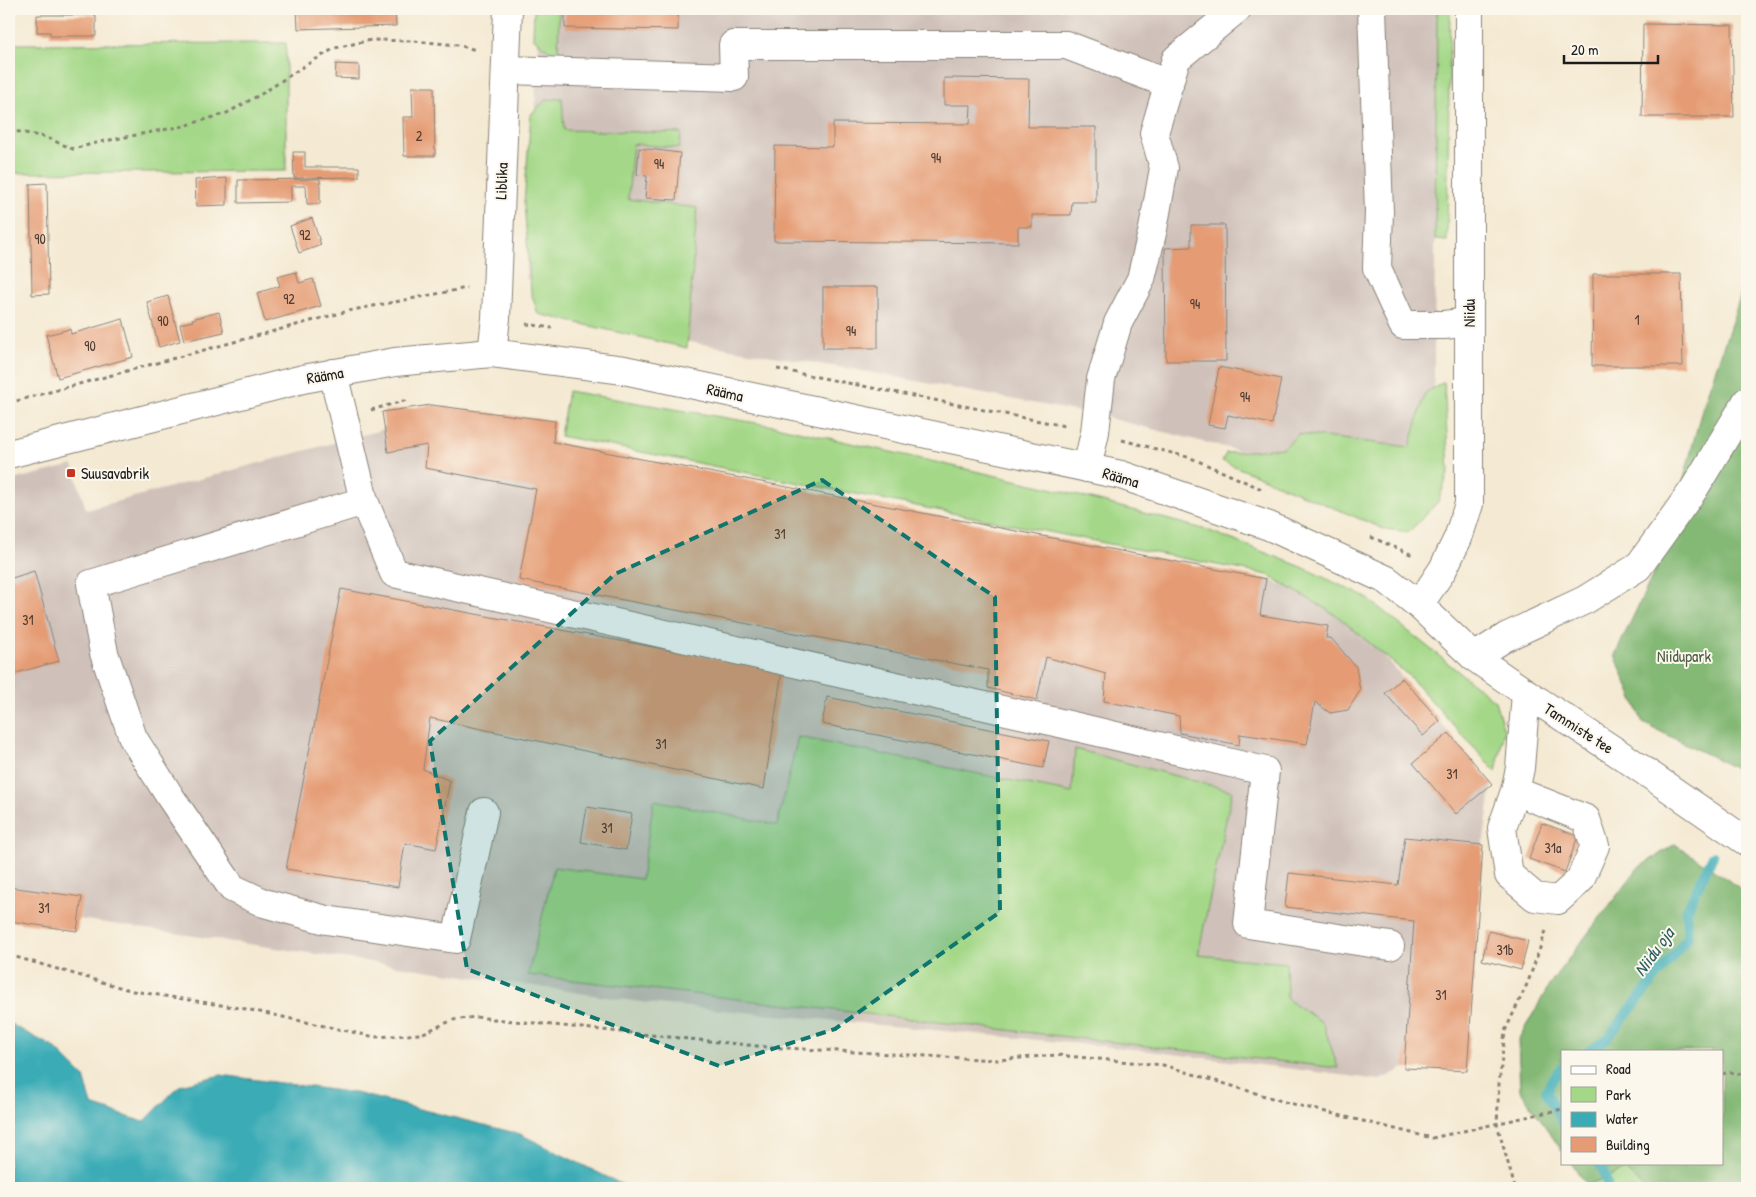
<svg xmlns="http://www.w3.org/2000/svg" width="1756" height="1197" font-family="'Patrick Hand',sans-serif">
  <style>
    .industrial { fill: #cfc1ba }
    .green { fill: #a4d888; stroke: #607a52 }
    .forest { fill: #83b874; stroke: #506a48 }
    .water { fill: #3bacb6; stroke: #2c6469 }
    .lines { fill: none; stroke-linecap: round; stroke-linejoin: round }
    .stream { stroke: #3bacb6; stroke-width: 10 }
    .building { fill: #e59c74 }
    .minor-casing { stroke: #888277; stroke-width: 30 }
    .major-casing { stroke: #888277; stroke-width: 30 }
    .path { stroke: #888277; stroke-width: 3; stroke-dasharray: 4 4; stroke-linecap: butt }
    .minor { stroke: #fff; stroke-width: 28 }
    .major { stroke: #fff; stroke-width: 28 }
    .marked { fill: #0f766e; fill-opacity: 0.2; stroke: #0f766e; stroke-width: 4; stroke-dasharray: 10 6; stroke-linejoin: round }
    .poi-dot { fill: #c8321e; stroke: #fbf7ec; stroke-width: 2 }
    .labels { text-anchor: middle; stroke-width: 4; stroke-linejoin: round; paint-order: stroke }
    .number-label { font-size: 14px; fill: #4e3c32 }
    .street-label { font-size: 16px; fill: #1c1c1c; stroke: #fbf7ec }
    .poi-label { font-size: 16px; fill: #1c1c1c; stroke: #fbf7ec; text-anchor: start }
    .park-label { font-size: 16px; fill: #4c5e42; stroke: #fbf7ec }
    .water-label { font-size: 18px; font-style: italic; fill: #2a5d61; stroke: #fbf7ec }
  </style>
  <rect width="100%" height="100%" fill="#fbf7ec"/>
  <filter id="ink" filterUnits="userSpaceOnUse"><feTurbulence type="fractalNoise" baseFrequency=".02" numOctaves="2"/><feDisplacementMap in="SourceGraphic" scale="10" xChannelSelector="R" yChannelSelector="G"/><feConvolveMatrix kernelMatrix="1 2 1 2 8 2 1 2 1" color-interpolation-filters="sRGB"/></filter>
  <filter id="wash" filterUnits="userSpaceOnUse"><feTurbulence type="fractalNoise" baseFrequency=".0096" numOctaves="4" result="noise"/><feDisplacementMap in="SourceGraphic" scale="20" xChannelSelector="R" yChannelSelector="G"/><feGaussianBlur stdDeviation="1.12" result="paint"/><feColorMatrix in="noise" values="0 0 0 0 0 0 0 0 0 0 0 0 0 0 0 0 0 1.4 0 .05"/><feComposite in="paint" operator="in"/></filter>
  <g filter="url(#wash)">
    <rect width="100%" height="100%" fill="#f4e9d2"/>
    <g class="industrial">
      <polygon points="540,9 1437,9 1433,484 1295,465 1101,416 874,373 578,323 526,278"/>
      <polygon points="431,405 555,421 553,442 1266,579 1344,608 1492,784 1483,845 1467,1071 1404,1068 1380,1080 1134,1049 647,1003 79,919 81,897 9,887 9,481 73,465 86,510 381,430 384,428 382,412"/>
    </g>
    <g class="green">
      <polygon points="534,9 559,9 558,57 533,38"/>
      <polygon points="1437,9 1450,9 1447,241 1435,240"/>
      <polygon points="286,43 286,171 9,173 9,44"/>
      <polygon points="562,98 564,130 681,133 679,148 633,144 628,199 697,208 687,348 538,314 531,292 524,203 531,114 546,100"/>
      <polygon points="1444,382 1449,471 1438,502 1409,532 1384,529 1222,461 1226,453 1284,448 1298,434 1410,447 1425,393"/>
      <polygon points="568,391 780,427 1050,488 1207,530 1302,567 1367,598 1495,701 1504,730 1496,772 1409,676 1336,615 1268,575 560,436"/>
      <polygon points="798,737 1072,793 1075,749 1232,791 1198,955 1286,963 1287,999 1323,1023 1338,1068 528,975 554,867 641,879 654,800 777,825"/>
      <polygon points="1626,1170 1645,1188 1587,1188 1587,1185"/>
    </g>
    <g class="forest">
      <polygon points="1747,277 1747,774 1643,723 1615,655 1666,547 1702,409"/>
      <polygon points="1675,844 1747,893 1747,1188 1645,1188 1625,1170 1587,1185 1571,1163 1722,1163 1722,1051 1562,1051 1562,1151 1520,1090 1518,1040 1553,979 1638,868"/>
    </g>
    <polygon class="water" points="9,1023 55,1048 84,1077 92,1105 144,1122 180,1085 221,1075 355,1093 520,1134 621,1184 634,1188 9,1188"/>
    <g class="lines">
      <g class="stream">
        <polyline points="1589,1051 1607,1039 1688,937 1686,911 1713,856"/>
        <polyline points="1562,1068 1559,1070 1546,1091 1562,1122"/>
        <polyline points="1598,1163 1603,1169 1608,1188"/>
      </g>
    </g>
    <g id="blocks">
      <g class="building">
        <polygon points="297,9 315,9 315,11 348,11 348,9 395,9 396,26 298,29"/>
        <polygon points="565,9 678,9 678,30 565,28"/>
        <polygon points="37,15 96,15 96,36 50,36 50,32 37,32"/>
        <polygon points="1643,24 1732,25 1734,117 1642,117"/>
        <polygon points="336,64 359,65 359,79 335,78"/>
        <polygon points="944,78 1029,79 1028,127 1096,127 1096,202 1072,202 1071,215 1032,215 1032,227 1018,227 1018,243 774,241 775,146 833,147 833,123 970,124 971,105 944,105"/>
        <polygon points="412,87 434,87 435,156 404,156 403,117 413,117"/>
        <polygon points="639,148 680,153 676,200 645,198 647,176 637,175"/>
        <polygon points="293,152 305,152 305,167 359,167 359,177 294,178"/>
        <polygon points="227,178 227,205 196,206 195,180"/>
        <polygon points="320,179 320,204 307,204 306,186 291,186 291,202 238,203 238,180"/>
        <polygon points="47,183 49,294 32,295 30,184"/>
        <polygon points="312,218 321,245 299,253 290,226"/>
        <polygon points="1191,225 1225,225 1226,361 1166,361 1165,248 1191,247"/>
        <polygon points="296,272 299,283 313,279 321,306 265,322 257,293 280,286 277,277"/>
        <polygon points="1593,274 1681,274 1683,366 1592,366"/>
        <rect x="823" y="287" width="55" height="61"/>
        <polygon points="168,296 180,341 159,347 147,302"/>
        <polygon points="219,312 224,332 184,341 180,324 193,321 192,319"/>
        <polygon points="123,319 133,357 58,378 46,335 70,329 71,334"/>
        <polygon points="1219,367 1281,379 1272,424 1228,415 1225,428 1208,425"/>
        <polygon points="431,405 555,421 553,442 1266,579 1260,615 1328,626 1326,638 1331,638 1356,667 1360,691 1348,710 1330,713 1315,702 1307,744 1240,734 1239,745 1180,733 1179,716 1104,701 1106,674 1046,657 1037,700 988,688 988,670 519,580 536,489 425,468 427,445 388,452 382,412"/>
        <polygon points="34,571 59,661 9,675 9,579"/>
        <polygon points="341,589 782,671 764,789 430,718 423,769 450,781 436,849 405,843 398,887 286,869"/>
        <polygon points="1402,678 1440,721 1423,736 1385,693"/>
        <polygon points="827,697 1049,741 1043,768 822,724"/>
        <polygon points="1449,733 1492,784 1456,814 1413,763"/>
        <polygon points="587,807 632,814 626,850 581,842"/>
        <polygon points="1542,823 1578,836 1565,872 1529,859"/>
        <polygon points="1405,837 1483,845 1467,1071 1404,1068 1414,921 1285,907 1289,873 1398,885"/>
        <polygon points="9,887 82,897 77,931 9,921"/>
        <polygon points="1489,931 1528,941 1521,970 1482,960"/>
      </g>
    </g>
  </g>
  <g filter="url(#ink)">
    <use href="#blocks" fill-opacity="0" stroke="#888277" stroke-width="1"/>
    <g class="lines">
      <defs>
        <g id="minor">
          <polyline points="1372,9 1379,212 1377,268 1403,325 1444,325 1469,322"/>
          <polyline points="506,70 734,77 733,45 1066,45 1169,84"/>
          <polyline points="492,353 496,318 508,9"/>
          <polyline points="333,373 364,501 91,584 104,653 133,738 171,798 232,888 264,903 326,920 456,939 484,812"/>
          <polyline points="1087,468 1095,432 1101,379 1118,323 1141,279 1153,229 1164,168 1154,133 1176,59 1237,9"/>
          <polyline points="364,501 394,573 1047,720 1265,771 1248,924 1390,946"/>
          <polyline points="1419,605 1443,569 1458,538 1469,504 1469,9"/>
          <polyline points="1474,657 1506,637 1585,600 1638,567 1694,489 1747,401"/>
          <polyline points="1515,791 1586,819 1595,846 1580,880 1558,900 1535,897 1509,875 1502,828 1515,791 1520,768 1526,693"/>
        </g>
        <polyline id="major" points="9,454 303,379 395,362 492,353 624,370 1121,475 1269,526 1387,580 1419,605 1474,657 1526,693 1627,759 1747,842"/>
      </defs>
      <use href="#minor" class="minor-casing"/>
      <use href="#major" class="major-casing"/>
      <g class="path">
        <polyline points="9,130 45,137 73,149 100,142 184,126 227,113 263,93 301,68 335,48 371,40 414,41 458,45 476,50"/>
        <polyline points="526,324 552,328"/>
        <polyline points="777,369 1065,426"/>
        <polyline points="9,403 348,311 467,288"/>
        <polyline points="371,410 407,400"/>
        <polyline points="1122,440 1191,458 1264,490"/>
        <polyline points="1371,537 1415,556"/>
        <polyline points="9,955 133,991 246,1009 375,1037 421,1034 453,1020 475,1017 767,1047 997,1060 1056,1055 1163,1065 1285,1102 1432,1138 1562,1109"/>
        <polyline points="1722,1074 1730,1072 1747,1075"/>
        <polyline points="1515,1188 1497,1124 1499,1084 1505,1031 1528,982 1547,928"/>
      </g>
      <use href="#minor" class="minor"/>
      <use href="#major" class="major"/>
    </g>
  </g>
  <path class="marked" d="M 822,480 L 995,597 L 1000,912 L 835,1029 L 719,1066 L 467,969 L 430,741 L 615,574 Z"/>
  <rect class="poi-dot" x="66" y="468" width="10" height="10" rx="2.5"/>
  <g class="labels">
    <g class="number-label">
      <text x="419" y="141">2</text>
      <text x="936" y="163">94</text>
      <text x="659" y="169">94</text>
      <text x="305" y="240">92</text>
      <text x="40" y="244">90</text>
      <text x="289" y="304">92</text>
      <text x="1195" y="309">94</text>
      <text x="1637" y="325">1</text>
      <text x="163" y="326">90</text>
      <text x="851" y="336">94</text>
      <text x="90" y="351">90</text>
      <text x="1245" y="402">94</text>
      <text x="780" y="539">31</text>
      <text x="28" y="625">31</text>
      <text x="661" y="749">31</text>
      <text x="1452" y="779">31</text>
      <text x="607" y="833">31</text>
      <text x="1553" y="853">31a</text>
      <text x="44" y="913">31</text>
      <text x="1505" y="955">31b</text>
      <text x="1441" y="1000">31</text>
    </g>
    <g class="street-label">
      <text transform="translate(501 181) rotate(-88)" y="6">Liblika</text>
      <text transform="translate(1469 313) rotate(-90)" y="6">Niidu</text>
      <text transform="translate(325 375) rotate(-10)" y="6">Rääma</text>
      <text transform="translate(725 392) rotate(12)" y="6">Rääma</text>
      <text transform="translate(1121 477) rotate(16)" y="6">Rääma</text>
      <text transform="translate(1579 728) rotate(33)" y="6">Tammiste tee</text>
    </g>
    <g class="poi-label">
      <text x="81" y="479">Suusavabrik</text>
    </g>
    <g class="park-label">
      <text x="1684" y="662">Niidupark</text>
    </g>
    <g class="water-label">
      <text transform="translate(1654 952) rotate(-54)" y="6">Niidu oja</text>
    </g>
  </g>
  <rect width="1756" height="1197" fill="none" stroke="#fbf7ec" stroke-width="30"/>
  <rect x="1561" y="1050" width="162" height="115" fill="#fbf7ec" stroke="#a29f99"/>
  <rect x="1571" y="1066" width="25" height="8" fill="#ffffff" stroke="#a29f99"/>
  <text x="1606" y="1074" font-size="15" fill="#1c1c1c">Road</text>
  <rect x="1571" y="1087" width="25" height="15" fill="#a4d888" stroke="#a29f99"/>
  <text x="1606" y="1100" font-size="15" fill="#1c1c1c">Park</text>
  <rect x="1571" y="1112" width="25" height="15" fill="#3bacb6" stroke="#a29f99"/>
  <text x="1606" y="1124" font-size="15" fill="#1c1c1c">Water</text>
  <rect x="1571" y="1137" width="25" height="15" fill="#e59c74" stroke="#a29f99"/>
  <text x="1606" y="1150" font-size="15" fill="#1c1c1c">Building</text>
  <path d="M1564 55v8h94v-8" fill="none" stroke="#1c1c1c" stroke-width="2.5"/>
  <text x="1571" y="55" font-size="15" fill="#1c1c1c" stroke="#fbf7ec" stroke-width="4" paint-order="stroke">20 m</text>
</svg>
